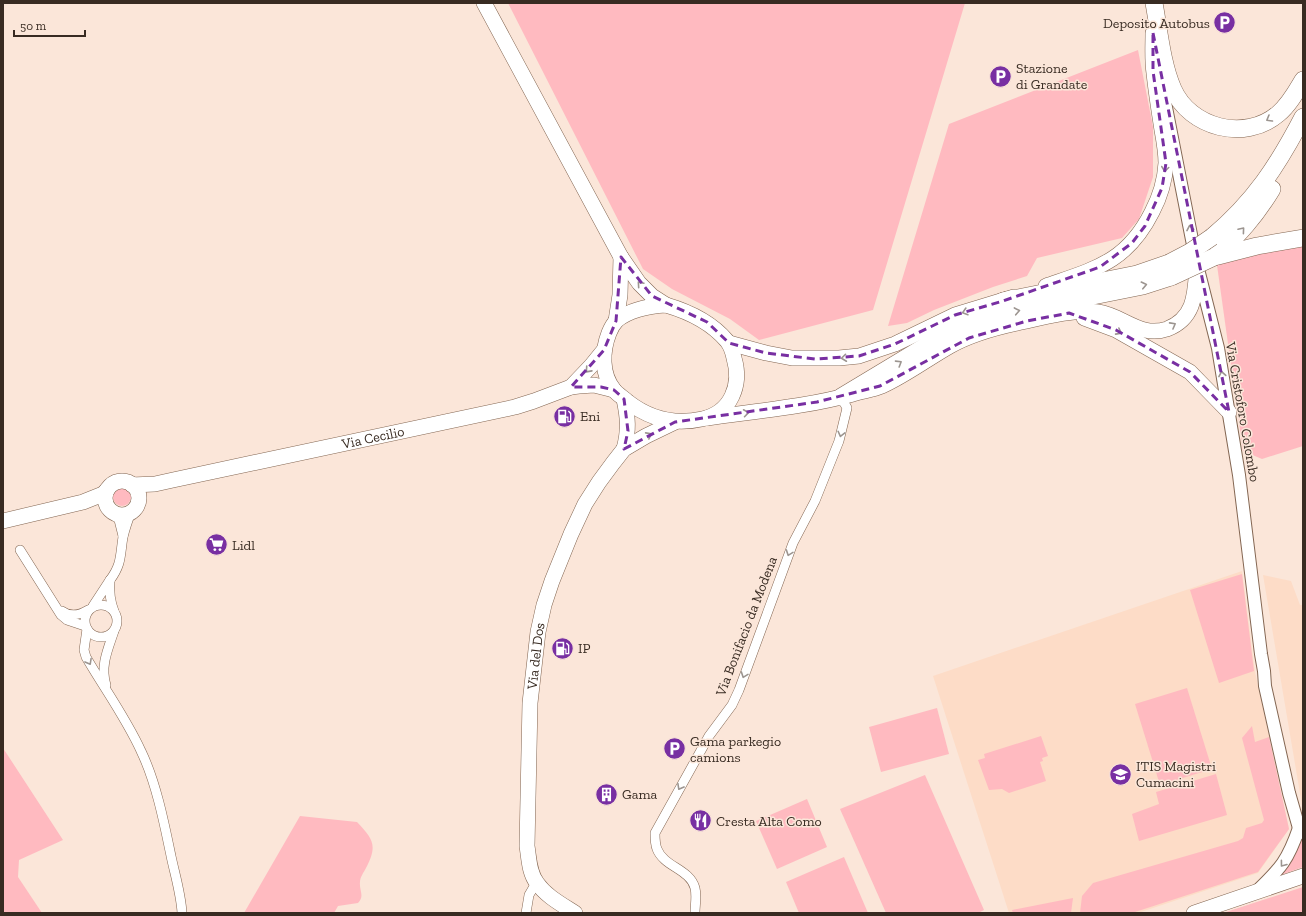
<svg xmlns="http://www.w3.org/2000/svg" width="1306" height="916" font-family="'Zilla Slab',serif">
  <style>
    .built { fill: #fddcc7 }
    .green { fill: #ffbac0 }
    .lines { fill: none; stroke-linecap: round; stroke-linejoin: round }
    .minor-casing { stroke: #836652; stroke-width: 10 }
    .tertiary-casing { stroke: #836652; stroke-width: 14 }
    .primary-casing { stroke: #836652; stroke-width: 16 }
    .motorway-casing { stroke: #836652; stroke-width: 18 }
    .minor { stroke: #fff; stroke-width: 9 }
    .tertiary { stroke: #fff; stroke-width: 12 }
    .primary { stroke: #fff; stroke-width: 15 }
    .motorway { stroke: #fff; stroke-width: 17 }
    .motorway-bridge-casing { stroke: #836652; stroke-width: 18; stroke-linecap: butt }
    .motorway-bridge { stroke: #fff; stroke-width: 17 }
    .oneway { stroke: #9c9590 }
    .marked { fill: none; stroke: #782fa2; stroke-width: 3; stroke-dasharray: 8 5; stroke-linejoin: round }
    .labels { text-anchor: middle; stroke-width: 3; stroke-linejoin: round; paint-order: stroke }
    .poi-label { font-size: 14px; fill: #382b22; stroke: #fbe6d9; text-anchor: start }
    .street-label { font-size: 14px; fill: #382b22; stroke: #fbe6d9 }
  </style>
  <rect width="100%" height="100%" fill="#fbe6d9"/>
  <g class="built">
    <polygon points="1242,571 1255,672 1289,829 1258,873 1138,913 1009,913 933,676"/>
    <polygon points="1263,575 1291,581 1300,605 1303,605 1303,811"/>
  </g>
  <g class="green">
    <polygon points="508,3 965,3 873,310 759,340 730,319 672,289 643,269"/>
    <polygon points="1138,50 1153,127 1153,177 1139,219 1122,238 1037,258 1027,276 993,287 934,310 907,323 888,326 949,124"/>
    <polygon points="1303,245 1303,446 1262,459 1243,451 1217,265 1268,251"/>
    <circle cx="122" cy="497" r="9"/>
    <polygon points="1242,574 1254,671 1219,683 1190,590"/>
    <polygon points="1187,688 1212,769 1160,785 1135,704"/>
    <polygon points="937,708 949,754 881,772 869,727"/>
    <polygon points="1252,726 1255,742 1269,737 1289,829 1258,872 1132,913 1080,913 1082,896 1093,883 1238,841 1243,838 1246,828 1262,823 1264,820 1242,738"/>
    <polygon points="1041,736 1048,756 1042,758 1043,761 1040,762 1046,781 1009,793 1002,789 989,790 978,760 985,758 984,754"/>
    <polygon points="3,748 63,840 19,860 18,877 42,913 3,913"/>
    <polygon points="1216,774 1227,815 1139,841 1132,814 1159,804 1156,792"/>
    <polygon points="925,775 984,910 978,913 886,913 840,809"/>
    <polygon points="807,799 827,847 777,869 756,821"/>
    <path d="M 300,816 L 357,822 C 373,839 378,845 366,868 C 364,872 360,877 360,882 C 359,890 365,896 358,903 L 338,906 L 334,913 L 244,913 Z"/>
    <polygon points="1300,834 1303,839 1303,867 1281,875"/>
    <polygon points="844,857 868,913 799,913 786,882"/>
    <polygon points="1303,887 1303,913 1223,913"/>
    <polygon points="1073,898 1071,913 1013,913 1012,910"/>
  </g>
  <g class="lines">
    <defs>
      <g id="minor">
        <polyline points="113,512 119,520 123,536"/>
        <polyline points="20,550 61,615 67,620 85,626"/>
        <path d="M 110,580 C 122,564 120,555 123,537 C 125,529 128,520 131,512"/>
        <circle cx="101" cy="621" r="16"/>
        <path d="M 93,606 L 110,580 C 109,592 110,601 114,611"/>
        <path d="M 62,611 C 70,617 80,615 88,610"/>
        <path d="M 87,629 L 84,650 L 86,657 C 104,688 126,718 141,751 C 156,782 164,822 171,856 C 175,875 181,894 182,913"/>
        <path d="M 106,685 C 100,666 108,649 114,631"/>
        <polyline points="526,913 529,895 536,883"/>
        <path d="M 695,913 C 695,905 697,896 695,888 C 690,869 664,867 657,849 C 655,844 655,838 655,833 L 709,736 L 732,705 L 739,690 L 793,543 L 815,501 L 839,441 L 847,408 L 841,397"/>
      </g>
      <g id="tertiary">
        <polyline points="1162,87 1195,255"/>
        <polyline points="1199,273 1218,348 1239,475 1261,654 1264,671 1265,686 1289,793 1299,828 1303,833"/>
        <path d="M 1257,891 C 1281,868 1288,860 1299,828"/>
      </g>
      <g id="primary">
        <polyline points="484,3 621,257 639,283 652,296 666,305"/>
        <path d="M 1046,286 C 1095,269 1127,262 1152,212 C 1160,197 1165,180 1166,163 C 1166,152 1164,141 1162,130 C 1159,111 1156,92 1154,73 C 1152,60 1153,46 1153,33"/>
        <path d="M 666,305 C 690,312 711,322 727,341 C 731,346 733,353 734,358 C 742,385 731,413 702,419 C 675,425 650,419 628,402 C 624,398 618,395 614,390 C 601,374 602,351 609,333 C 611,328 614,323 617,320 C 631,309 649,306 666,305 Z"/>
        <polyline points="1084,318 1116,330 1190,372 1229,412"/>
        <polyline points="616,321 620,295 621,257"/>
        <polyline points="729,343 766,353 792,358 839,358 859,356 895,344 955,315 1014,297"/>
        <polyline points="571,387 591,366 604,350"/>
        <path d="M 707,418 C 756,411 806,407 853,394 C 862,391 873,390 882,386 C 906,375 927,359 950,346 C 973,333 1001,326 1027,321 C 1048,316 1077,309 1098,312 C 1124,316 1140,338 1167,329 C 1196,318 1195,292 1197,266"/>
        <path d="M 624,449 C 629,430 628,418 624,399"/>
        <circle cx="122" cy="498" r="17"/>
        <path id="s1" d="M 132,485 L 155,484 L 173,480 L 515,407 L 534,401 L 571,387 L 579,386 L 594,385 L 614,390"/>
        <polyline points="3,521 83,502 103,494 107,490"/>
        <path id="s2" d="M 575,913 C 561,904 546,896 537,883 C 529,873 529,858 527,846 L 530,703 L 538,632 L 544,605 L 552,581 L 571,534 L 585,504 L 599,482 L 613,463 L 624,449 L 646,436 L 675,422"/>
        <polyline points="1194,913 1303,876"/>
      </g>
      <g id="motorway">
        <path d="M 1154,3 C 1159,30 1162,64 1173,89 C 1190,128 1245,142 1278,114 C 1289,105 1296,92 1303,80"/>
        <path d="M 1212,237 C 1254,202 1278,165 1303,117"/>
        <polyline points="1218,256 1257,246 1303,238"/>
        <path d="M 1214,257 C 1239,235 1255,217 1272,189"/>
        <polyline points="1003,301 1137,274 1169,263"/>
        <polyline points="841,397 929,344 965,325 984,319 1007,313 1143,286 1171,277"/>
      </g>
    </defs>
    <use href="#minor" class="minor-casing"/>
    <use href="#tertiary" class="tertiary-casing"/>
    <use href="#primary" class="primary-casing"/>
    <use href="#motorway" class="motorway-casing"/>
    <use href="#minor" class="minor"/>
    <use href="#tertiary" class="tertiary"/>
    <use href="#primary" class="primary"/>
    <use href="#motorway" class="motorway"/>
    <defs>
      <g id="motorway-bridge">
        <polyline points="1169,263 1190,252 1212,237"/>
        <polyline points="1171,277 1214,257"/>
      </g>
    </defs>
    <use href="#motorway-bridge" class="motorway-bridge-casing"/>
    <use href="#motorway-bridge" class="motorway-bridge"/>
  </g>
  <defs><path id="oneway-chevron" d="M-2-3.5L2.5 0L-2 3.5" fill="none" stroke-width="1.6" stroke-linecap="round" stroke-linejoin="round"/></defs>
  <g class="oneway">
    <use href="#oneway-chevron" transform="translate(1269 119) rotate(150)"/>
    <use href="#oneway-chevron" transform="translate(1165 169) rotate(98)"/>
    <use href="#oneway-chevron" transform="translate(1190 228) rotate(-101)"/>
    <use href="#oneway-chevron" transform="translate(1242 230) rotate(-50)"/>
    <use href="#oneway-chevron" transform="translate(640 284) rotate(-131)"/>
    <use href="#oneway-chevron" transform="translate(1144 285) rotate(-13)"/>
    <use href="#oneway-chevron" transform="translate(1017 311) rotate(-11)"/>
    <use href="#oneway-chevron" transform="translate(965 312) rotate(163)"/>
    <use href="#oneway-chevron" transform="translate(1173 325) rotate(-29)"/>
    <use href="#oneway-chevron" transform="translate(1119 332) rotate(28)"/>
    <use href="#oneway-chevron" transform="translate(844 358) rotate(173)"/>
    <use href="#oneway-chevron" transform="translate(899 363) rotate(-32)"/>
    <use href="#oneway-chevron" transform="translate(588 370) rotate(132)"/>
    <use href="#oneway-chevron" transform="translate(1222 374) rotate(-100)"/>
    <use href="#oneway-chevron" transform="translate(746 413) rotate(-8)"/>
    <use href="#oneway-chevron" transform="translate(841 434) rotate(104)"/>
    <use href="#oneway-chevron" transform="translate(649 435) rotate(-28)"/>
    <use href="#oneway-chevron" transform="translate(789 553) rotate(110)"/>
    <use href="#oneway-chevron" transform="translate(89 662) rotate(61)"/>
    <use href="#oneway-chevron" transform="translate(744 675) rotate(110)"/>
    <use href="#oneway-chevron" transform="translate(680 787) rotate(119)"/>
    <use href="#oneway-chevron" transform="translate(1283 864) rotate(127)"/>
  </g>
  <path class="marked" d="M 1153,33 L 1229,412 L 1190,372 L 1116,330 L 1069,313 L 1027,321 L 969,338 L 880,386 L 817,402 L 675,422 L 624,449 L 628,431 L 624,399 L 614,390 L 601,387 L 571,387 L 604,350 L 616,321 L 621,257 L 652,296 L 707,322 L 729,343 L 766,353 L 815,359 L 859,356 L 895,344 L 955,315 L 1003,301 L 1100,267 L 1132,243 L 1145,226 L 1162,188 L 1166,163 L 1153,71 Z"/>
  <defs>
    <symbol id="parking-disc" viewBox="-11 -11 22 22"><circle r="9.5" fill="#782fa2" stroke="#fbe6d9"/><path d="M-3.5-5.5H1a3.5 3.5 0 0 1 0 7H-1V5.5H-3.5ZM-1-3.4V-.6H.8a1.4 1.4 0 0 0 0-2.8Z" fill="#fff"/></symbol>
    <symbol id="fuel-disc" viewBox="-11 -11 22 22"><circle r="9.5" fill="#782fa2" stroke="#fbe6d9"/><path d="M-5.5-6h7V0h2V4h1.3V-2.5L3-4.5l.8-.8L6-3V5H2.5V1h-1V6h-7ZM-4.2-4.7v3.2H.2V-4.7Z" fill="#fff"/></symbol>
    <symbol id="supermarket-disc" viewBox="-11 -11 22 22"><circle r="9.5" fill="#782fa2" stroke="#fbe6d9"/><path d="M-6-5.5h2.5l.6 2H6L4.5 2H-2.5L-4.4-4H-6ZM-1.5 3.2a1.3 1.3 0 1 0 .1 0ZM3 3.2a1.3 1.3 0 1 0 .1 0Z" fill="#fff"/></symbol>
    <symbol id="university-disc" viewBox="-11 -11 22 22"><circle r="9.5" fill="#782fa2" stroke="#fbe6d9"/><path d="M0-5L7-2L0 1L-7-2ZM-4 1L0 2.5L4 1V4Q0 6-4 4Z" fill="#fff"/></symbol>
    <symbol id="building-disc" viewBox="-11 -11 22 22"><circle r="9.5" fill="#782fa2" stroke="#fbe6d9"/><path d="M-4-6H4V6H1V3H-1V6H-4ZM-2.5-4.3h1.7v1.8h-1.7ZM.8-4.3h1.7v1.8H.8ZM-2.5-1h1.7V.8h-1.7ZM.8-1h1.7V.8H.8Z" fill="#fff"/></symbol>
    <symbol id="restaurant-disc" viewBox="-11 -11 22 22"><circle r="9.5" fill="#782fa2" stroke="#fbe6d9"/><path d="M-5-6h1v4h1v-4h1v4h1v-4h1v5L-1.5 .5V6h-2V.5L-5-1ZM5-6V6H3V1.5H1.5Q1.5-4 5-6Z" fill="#fff"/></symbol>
  </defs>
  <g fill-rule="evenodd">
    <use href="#parking-disc" x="1212" y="10" width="25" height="25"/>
    <use href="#parking-disc" x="988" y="64" width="25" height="25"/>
    <use href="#fuel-disc" x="552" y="404" width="25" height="25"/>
    <use href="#supermarket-disc" x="204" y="532" width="25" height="25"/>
    <use href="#fuel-disc" x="550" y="636" width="25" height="25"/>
    <use href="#parking-disc" x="662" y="736" width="25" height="25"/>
    <use href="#university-disc" x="1108" y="762" width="25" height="25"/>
    <use href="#building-disc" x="594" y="782" width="25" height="25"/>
    <use href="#restaurant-disc" x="688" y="808" width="25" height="25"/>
  </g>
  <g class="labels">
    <g class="poi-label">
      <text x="1210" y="28" text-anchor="end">Deposito Autobus</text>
      <text x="1016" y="73">Stazione<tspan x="1016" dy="16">di Grandate</tspan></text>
      <text x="580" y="421">Eni</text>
      <text x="232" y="550">Lidl</text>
      <text x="578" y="653">IP</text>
      <text x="690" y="746">Gama parkegio<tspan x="690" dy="16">camions</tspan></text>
      <text x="1136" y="771">ITIS Magistri<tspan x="1136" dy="16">Cumacini</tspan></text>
      <text x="622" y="799">Gama</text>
      <text x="716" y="826">Cresta Alta Como</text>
    </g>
    <g class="street-label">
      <text transform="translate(1243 412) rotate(80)" y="5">Via Cristoforo Colombo</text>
      <text dy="5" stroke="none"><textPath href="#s1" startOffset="246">Via Cecilio</textPath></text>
      <text transform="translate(746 626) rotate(-69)" y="5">Via Bonifacio da Modena</text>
      <text dy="5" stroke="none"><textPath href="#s2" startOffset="278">Via del Dos</textPath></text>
    </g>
  </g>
  <rect width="1306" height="916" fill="none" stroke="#382b22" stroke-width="8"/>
  <path d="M14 30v6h71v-6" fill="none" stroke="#382b22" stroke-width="2"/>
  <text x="20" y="30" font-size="12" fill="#382b22" stroke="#fbe6d9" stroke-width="3" paint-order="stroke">50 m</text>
</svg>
